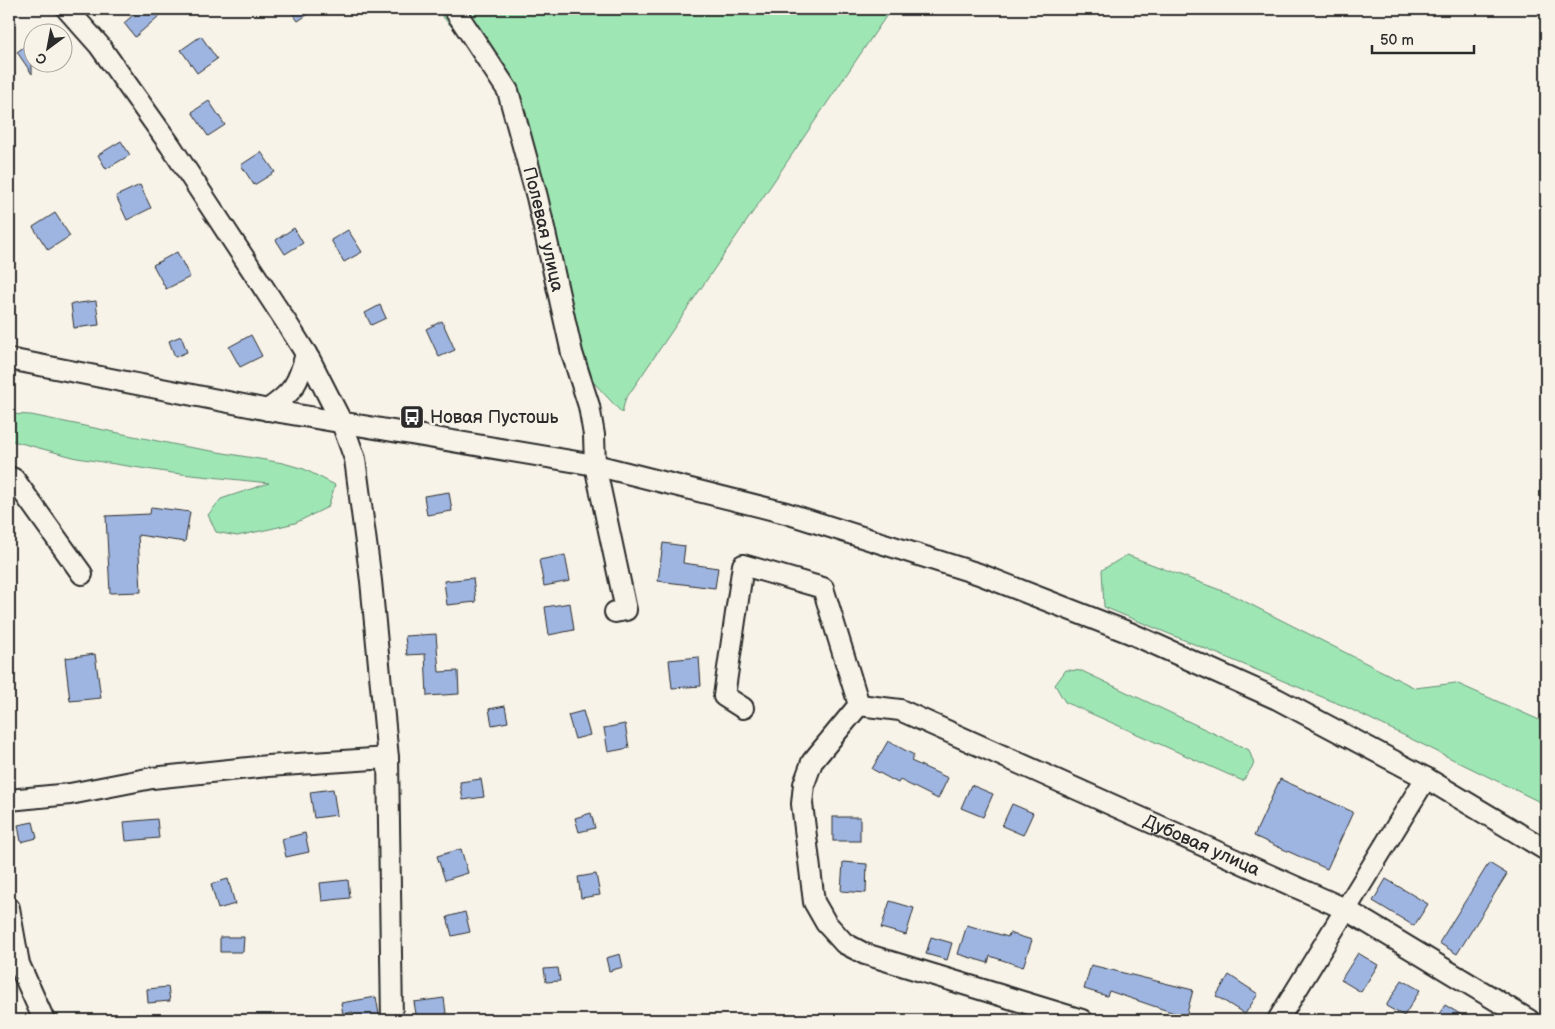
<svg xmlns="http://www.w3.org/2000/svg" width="1555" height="1029" font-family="'Balsamiq Sans',sans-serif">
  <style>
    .green { fill: #9ee7b5; stroke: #648970 }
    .building { fill: #9eb5e2; stroke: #2b2b2b }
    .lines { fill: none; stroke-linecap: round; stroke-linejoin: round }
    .minor-casing { stroke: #2b2b2b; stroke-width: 24 }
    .minor { stroke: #f7f3e8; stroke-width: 20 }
    .labels { text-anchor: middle; stroke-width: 5; stroke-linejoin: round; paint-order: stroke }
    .street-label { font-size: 18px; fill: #2b2b2b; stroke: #f7f3e8 }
    .poi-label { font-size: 18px; fill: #2b2b2b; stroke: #f7f3e8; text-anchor: start }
  </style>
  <rect width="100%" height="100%" fill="#f7f3e8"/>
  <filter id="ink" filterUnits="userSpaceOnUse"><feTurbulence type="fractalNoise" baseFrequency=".02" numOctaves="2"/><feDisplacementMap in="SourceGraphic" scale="10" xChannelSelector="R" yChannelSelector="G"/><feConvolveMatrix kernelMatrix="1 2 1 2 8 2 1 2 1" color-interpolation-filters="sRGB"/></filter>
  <g filter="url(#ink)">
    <g class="green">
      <polygon points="436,9 891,9 625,400 622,413 584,372 503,85"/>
      <polygon points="9,414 31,415 182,446 283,463 304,469 335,485 328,507 295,523 270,529 237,536 216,532 208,515 221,499 269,483 172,473 77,458 9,440"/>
      <polygon points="1127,555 1228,593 1415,688 1456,683 1546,723 1546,805 1344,706 1104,607 1102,570"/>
      <polygon points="1066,670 1082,671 1249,750 1254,764 1243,781 1065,702 1055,685"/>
    </g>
    <g class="building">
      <polygon points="140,9 167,9 135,37 124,23"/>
      <polygon points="289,9 316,9 298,21"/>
      <polygon points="201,36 217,59 197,73 181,50"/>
      <polygon points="32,41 32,74 17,52"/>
      <polygon points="209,101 225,125 208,136 192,112"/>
      <polygon points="121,141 130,155 106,169 98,155"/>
      <polygon points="261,152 275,172 254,185 241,165"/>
      <polygon points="140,185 151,208 127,220 116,196"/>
      <polygon points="55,213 70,236 48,250 33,227"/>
      <polygon points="294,228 303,243 285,254 276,240"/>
      <polygon points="348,230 362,252 344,262 331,240"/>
      <polygon points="177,252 190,277 166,289 153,265"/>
      <polygon points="96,301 99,325 74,328 71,304"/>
      <polygon points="380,305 386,318 371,325 365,313"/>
      <polygon points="442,321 455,350 439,357 426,329"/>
      <polygon points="251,335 262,356 240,367 229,347"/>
      <polygon points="181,336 187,352 175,357 169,341"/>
      <polygon points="449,492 452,511 427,515 424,496"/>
      <polygon points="151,507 190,512 185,542 138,535 141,592 110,593 106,516 150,514"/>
      <polygon points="663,543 685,546 683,563 718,568 715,588 658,581"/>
      <polygon points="565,555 570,581 544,586 539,560"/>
      <polygon points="473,578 476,602 447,605 444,581"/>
      <polygon points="570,603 574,630 549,635 545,607"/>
      <polygon points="436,634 439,672 458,671 459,694 427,696 425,654 407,655 405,636"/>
      <polygon points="95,654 101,698 70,701 65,658"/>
      <polygon points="699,657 701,686 672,688 669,660"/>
      <polygon points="505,706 508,722 492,725 489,709"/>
      <polygon points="583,711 590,735 575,739 568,715"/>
      <polygon points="625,724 629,748 608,752 604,728"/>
      <polygon points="888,741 914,755 911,761 948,778 938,799 900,780 898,783 872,769"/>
      <polygon points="481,779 484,797 463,800 460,782"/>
      <polygon points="1280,779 1353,812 1327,869 1254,836"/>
      <polygon points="971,785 993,794 983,817 961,808"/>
      <polygon points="333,789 337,815 314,818 310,792"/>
      <polygon points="1012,804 1033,813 1023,835 1002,826"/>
      <polygon points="591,813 595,828 579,832 575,818"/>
      <rect x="833" y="817" width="27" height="24"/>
      <polygon points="157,819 159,838 126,841 124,822"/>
      <polygon points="33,822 37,838 21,842 18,825"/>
      <polygon points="305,833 309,852 286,857 282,839"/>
      <polygon points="461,849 468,873 445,880 437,856"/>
      <polygon points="843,862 867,864 866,893 841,891"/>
      <polygon points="1489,863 1507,874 1457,954 1439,943"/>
      <polygon points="596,874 600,895 581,898 578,877"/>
      <polygon points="228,879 235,904 218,909 211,884"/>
      <polygon points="1386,879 1428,904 1414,926 1373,901"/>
      <polygon points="348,880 350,898 322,901 320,883"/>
      <polygon points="890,901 914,908 906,935 881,928"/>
      <polygon points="465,912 470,932 452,936 447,917"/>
      <polygon points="967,925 1008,937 1009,933 1032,940 1023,967 990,956 988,963 958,954"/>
      <polygon points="220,937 244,937 243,952 220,952"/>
      <polygon points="931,937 952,943 947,960 926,954"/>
      <polygon points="1358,953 1378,965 1361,992 1341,980"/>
      <polygon points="620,954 623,967 609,971 606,958"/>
      <polygon points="1091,965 1193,990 1186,1017 1109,991 1107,996 1084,989"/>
      <polygon points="558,968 560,981 546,982 544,969"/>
      <polygon points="1229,975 1258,994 1245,1014 1216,996"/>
      <polygon points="1402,980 1420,990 1404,1016 1386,1006"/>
      <polygon points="168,987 170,1001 148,1003 147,989"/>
      <polygon points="376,997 380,1020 354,1020 353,1012 343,1014 341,1003"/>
      <polygon points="444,998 447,1020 417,1020 414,1002"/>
      <polygon points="1445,1005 1470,1020 1435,1020"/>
    </g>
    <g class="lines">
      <defs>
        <g id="minor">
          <polyline points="67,9 99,45 170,145 288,325 310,360 342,423 355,459 371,581 388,758 392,1020"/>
          <path id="s1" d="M 454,9 L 508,91 L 537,197 L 572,353 L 589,406 L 594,435 L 595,465 L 626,610 L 615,612"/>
          <polyline points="9,359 274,411 595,465 786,513 979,574 1130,633 1277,699 1426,778 1546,850"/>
          <path d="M 267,410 C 293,393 299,383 306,353"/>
          <polyline points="9,477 14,479 82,574"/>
          <path id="s2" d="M 859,705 L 900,710 L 1345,909 L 1529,1020"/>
          <polyline points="743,708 724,696 743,565 823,588 859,705 812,762 804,784 802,804 814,902 826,923 844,943 865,954 1082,1020"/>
          <polyline points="9,800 70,794 152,778 268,766 388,758"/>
          <polyline points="9,908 19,964 44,1020"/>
          <polyline points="1278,1020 1426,778"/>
        </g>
      </defs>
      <use href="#minor" class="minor-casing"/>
      <use href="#minor" class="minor"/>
    </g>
  </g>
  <defs>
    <symbol id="bus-square" viewBox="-11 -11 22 22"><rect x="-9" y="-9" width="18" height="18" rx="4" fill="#2b2b2b" stroke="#f7f3e8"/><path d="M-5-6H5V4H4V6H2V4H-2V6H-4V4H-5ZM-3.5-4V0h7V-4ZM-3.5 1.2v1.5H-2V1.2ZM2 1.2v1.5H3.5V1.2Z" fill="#fff"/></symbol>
  </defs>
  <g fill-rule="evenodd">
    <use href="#bus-square" x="398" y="403" width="28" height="28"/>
  </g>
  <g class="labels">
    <g class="street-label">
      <text dy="6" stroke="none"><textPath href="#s1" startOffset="241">Полевая улица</textPath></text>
      <text dy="6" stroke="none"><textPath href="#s2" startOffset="372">Дубовая улица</textPath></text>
    </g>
    <g class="poi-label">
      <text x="430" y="423">Новая Пустошь</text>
    </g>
  </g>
  <rect width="1555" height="1029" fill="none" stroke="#f7f3e8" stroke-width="30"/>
  <rect x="15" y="15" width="1525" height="999" fill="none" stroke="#2b2b2b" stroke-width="2" filter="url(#ink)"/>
  <g transform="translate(48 48) rotate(212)"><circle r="24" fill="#f7f3e8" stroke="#a5a39c"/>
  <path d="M0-4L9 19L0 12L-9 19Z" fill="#2b2b2b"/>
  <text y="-8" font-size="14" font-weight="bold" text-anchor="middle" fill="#2b2b2b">С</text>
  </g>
  <path d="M1372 45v8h102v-8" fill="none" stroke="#2b2b2b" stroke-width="2.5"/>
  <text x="1380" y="45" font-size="15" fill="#2b2b2b" stroke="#f7f3e8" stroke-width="4" paint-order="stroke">50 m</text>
</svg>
